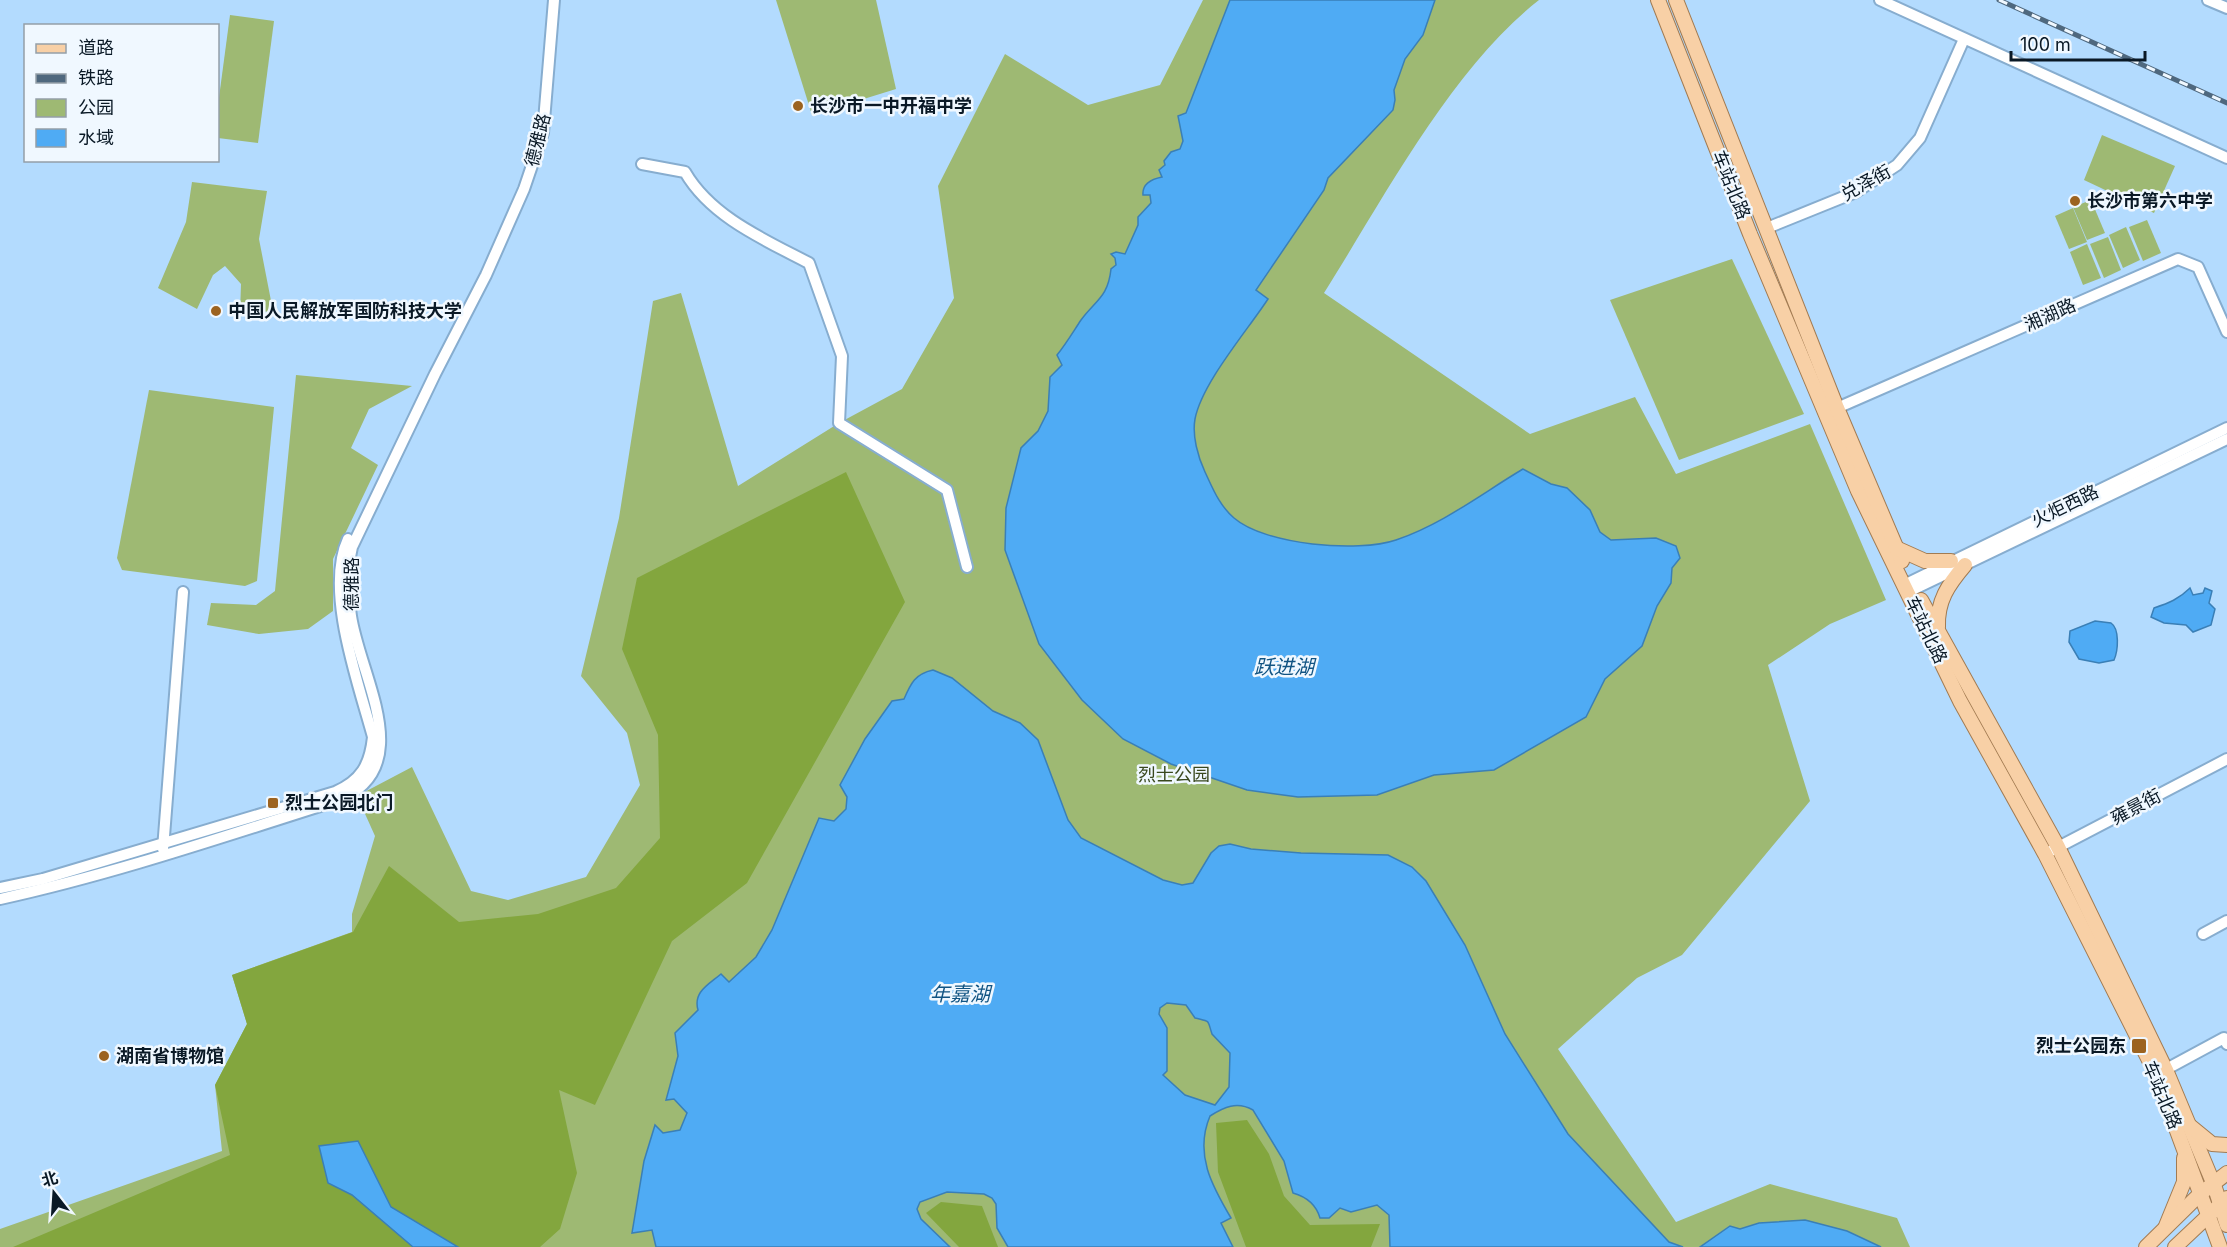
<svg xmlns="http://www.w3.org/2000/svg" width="2227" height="1247" font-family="Inter,'Noto Sans SC',sans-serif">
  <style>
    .green { fill: #9eb973 }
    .forest { fill: #83a63e }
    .water { fill: #4fabf4; stroke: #3a7fb6; stroke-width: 1.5; fill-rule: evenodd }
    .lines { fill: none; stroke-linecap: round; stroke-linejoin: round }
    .minor-casing { stroke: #87adcf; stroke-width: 14 }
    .major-casing { stroke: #a27b52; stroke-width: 16 }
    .minor { stroke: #fff; stroke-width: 10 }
    .major { stroke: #f8d0a6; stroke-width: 14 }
    .rail-casing { stroke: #4f687e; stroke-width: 5 }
    .rail { stroke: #f0f8ff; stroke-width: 3; stroke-dasharray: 9; stroke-linecap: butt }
    .poi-dot { fill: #9c6320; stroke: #f0f8ff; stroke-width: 2 }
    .labels { text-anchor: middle; stroke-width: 5; stroke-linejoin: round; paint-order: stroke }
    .poi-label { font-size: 18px; font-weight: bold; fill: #0a1926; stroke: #f0f8ff; text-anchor: start }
    .street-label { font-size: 18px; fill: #0a1926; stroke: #f0f8ff }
    .park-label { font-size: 18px; fill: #39481e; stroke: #f0f8ff }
    .water-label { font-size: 20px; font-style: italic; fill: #115483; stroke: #f0f8ff }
  </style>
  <rect width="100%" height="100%" fill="#b3dbfe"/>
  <g class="green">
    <polygon points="776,0 876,0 896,89 812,115"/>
    <path d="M 1203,0 L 1539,0 C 1451,69 1384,198 1324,293 L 1530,434 L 1635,397 L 1676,474 L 1810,424 L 1886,600 L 1830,624 L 1768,665 L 1810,801 L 1682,955 L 1637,978 L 1558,1049 L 1676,1222 L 1770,1184 L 1897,1218 L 1910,1247 L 0,1247 L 0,1229 L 222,1151 L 215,1085 L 247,1024 L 232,975 L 352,932 L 352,914 L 375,836 L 357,796 L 412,767 L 471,891 L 508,900 L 586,877 L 640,785 L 627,733 L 581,676 L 619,518 L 653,301 L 681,293 L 738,486 L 839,423 L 902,389 L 954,298 L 938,186 L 1005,54 L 1088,105 L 1160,85 Z"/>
    <polygon points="230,15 274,21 258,143 218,138 218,105"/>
    <polygon points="2102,135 2175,166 2154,213 2084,180"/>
    <polygon points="192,182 267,191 259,239 273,311 240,314 241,284 225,266 213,275 197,309 158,288 186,222"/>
    <polygon points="2091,200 2105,233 2087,240 2073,207"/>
    <polygon points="2073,208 2087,242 2069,249 2055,216"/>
    <polygon points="2147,220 2161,253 2143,261 2129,227"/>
    <polygon points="2126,227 2140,260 2123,268 2109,235"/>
    <polygon points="2108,237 2121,270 2104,278 2090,244"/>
    <polygon points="2087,244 2101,278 2083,285 2070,252"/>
    <polygon points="1732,259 1804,414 1679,460 1610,300"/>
    <polygon points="296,375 412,386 369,409 351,448 378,465 333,559 333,611 308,629 259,634 207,625 211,603 256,605 275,591"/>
    <polygon points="149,390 274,407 257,581 245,586 122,570 117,558"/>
  </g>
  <g class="forest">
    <polygon points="846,472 905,602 747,883 672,941 595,1105 559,1090 577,1173 560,1229 540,1247 13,1247 230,1155 215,1085 247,1024 232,975 353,932 389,866 459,922 538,914 616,888 660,838 658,735 622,649 637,578"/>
    <polygon points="1247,1120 1269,1154 1284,1196 1310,1225 1380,1224 1371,1247 1246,1247 1218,1172 1216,1123"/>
    <polygon points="941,1202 982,1206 998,1247 959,1247 926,1213"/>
  </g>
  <g class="water">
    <path d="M 1230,0 L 1435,0 L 1423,35 L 1405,59 L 1394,90 L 1395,100 L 1393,110 L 1328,178 L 1324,190 L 1256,290 L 1268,299 C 1247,331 1202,383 1195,419 C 1192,436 1198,457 1205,472 C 1213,489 1219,505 1234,518 C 1265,545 1358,553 1396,540 C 1443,524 1481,494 1523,469 L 1551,484 L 1567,488 L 1590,510 L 1600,532 L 1611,540 L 1656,538 L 1676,546 L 1680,558 L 1672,568 L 1671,583 L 1657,606 L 1642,646 L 1605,679 L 1586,717 L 1494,770 L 1434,775 L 1377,795 L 1298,797 L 1247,790 L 1171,764 L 1123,739 L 1082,700 L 1039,644 L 1005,550 L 1006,508 L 1021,448 L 1038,431 L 1048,411 L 1050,377 L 1062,365 L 1057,355 C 1066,344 1073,332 1081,320 C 1096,300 1108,297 1111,269 L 1116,265 L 1115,258 L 1111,254 L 1116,252 L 1125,254 L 1138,225 L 1138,217 L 1151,203 L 1150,195 L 1143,195 C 1142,184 1152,179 1162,177 L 1159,170 L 1165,165 L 1164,161 L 1171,152 L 1180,149 L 1183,141 L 1178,116 L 1186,113 Z"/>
    <path d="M 2190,588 L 2193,595 L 2203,593 L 2205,588 L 2212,591 L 2209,603 L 2215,609 L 2211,625 L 2193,632 L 2186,625 L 2164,623 L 2151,617 L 2154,608 C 2169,603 2179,599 2190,588 Z"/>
    <path d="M 2095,621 L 2111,623 C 2120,629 2118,651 2114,660 L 2099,663 L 2079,659 L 2069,642 L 2070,631 Z"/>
    <path d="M 933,670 L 952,678 L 993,711 L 1020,723 L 1038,740 L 1068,820 L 1081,838 L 1163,880 L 1182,885 L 1193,883 L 1211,853 L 1219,846 L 1230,844 L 1251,849 L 1301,853 L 1388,855 L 1412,867 L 1426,881 L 1465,945 L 1505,1034 L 1568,1134 L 1669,1242 L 1683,1247 L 1390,1247 L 1389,1215 L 1377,1205 L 1351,1212 L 1340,1208 L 1329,1218 L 1320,1218 C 1316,1204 1307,1197 1293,1193 L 1284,1161 L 1253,1110 C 1237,1101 1224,1107 1210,1116 C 1194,1154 1212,1186 1231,1218 L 1221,1223 L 1233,1247 L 1008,1247 L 997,1228 L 996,1204 L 992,1198 L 984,1194 L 947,1192 L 920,1202 L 917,1209 L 921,1219 L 950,1247 L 656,1247 L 652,1230 L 632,1233 L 644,1161 L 655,1125 L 663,1133 L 680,1130 L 687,1113 L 674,1099 L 666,1100 L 678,1056 L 675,1033 L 698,1010 C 693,992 708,985 721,974 L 729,982 L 756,957 L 772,930 L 819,818 L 834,821 L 846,809 L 847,797 L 840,785 L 865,739 L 892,701 L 904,699 C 911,683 915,674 933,670 ZM 1167,1003 L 1186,1005 L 1195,1018 C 1211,1022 1207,1019 1212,1034 L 1230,1053 L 1229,1087 L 1215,1105 L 1185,1095 L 1163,1075 L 1167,1071 L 1167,1028 L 1159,1014 L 1160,1008 Z"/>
    <polygon points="358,1141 391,1207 458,1247 413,1247 352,1195 328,1183 319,1146"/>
    <polygon points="1805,1220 1847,1231 1881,1247 1700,1247 1730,1226 1740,1229 1759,1223"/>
  </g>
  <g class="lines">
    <defs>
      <g id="minor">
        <polyline points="1880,0 2227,158"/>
        <polyline points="2208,0 2227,8"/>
        <path d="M 642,164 L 685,172 C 711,217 765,240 809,263 L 842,356 L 839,423 L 947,490 L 967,567"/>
        <polyline points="1767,228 1856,192 1897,165 1920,138 1964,39"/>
        <polyline points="1837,408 2178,259 2198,267 2227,332"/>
        <polyline points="1904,585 2227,428"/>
        <polyline points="1908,592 2227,439"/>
        <polyline points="163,849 183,592"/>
        <polyline points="2045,854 2227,759"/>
        <path d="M 0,888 L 43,879 L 335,792 C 361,781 370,765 373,737 C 359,685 324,590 348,539"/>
        <path d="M 0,899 C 114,874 225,836 336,801 C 420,769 360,677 351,616 C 347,594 347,569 352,547 L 435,374 L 486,275 L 524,189 L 543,133 L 554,0"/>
        <polyline points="2203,934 2227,921"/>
        <polyline points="2161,1072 2224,1038 2227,1044"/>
      </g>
      <g id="major">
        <polyline points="1658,0 1750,234 1858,491 1960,701 2045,854 2156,1074 2220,1247"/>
        <polyline points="1676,0 1837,408 1902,561"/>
        <polyline points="1896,548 1925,561 1951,561"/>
        <polyline points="1921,600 2058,847 2166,1070 2214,1185 2227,1225"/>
        <path d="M 1938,627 C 1937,601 1948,585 1965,565"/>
        <polyline points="2190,1126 2212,1144 2227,1145"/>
        <polyline points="2166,1226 2184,1182 2184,1158"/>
        <polyline points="2146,1247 2200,1194 2227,1173"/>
        <polyline points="2175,1247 2227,1198"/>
      </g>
    </defs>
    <use href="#minor" class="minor-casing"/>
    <use href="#major" class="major-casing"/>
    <use href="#minor" class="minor"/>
    <use href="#major" class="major"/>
    <defs>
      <polyline id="rail" points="1999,0 2227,103"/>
    </defs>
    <use href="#rail" class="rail-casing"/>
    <use href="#rail" class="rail"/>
  </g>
  <g class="poi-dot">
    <circle cx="798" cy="106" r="6"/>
    <circle cx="2075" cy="201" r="6"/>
    <circle cx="216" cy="311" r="6"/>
    <rect x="267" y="797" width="12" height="12" rx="3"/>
    <rect x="2131" y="1038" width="16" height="16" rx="3"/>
    <circle cx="104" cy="1056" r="6"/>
  </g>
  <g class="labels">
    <g class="poi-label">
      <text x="810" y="112">长沙市一中开福中学</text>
      <text x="2087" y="207">长沙市第六中学</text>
      <text x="228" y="317">中国人民解放军国防科技大学</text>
      <text x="285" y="809">烈士公园北门</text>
      <text x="2126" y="1052" text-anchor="end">烈士公园东</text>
      <text x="116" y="1062">湖南省博物馆</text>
    </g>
    <g class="street-label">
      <text transform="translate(538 140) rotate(-76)" y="6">德雅路</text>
      <text transform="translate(1866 183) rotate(-29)" y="6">兑泽街</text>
      <text transform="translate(1731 185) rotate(68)" y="6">车站北路</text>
      <text transform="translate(2050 315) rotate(-24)" y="6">湘湖路</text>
      <text transform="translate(2065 506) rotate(-26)" y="6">火炬西路</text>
      <text transform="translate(352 584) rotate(-90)" y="6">德雅路</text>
      <text transform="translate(1926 630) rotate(64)" y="6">车站北路</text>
      <text transform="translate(2136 807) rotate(-28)" y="6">雍景街</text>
      <text transform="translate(2162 1095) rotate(67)" y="6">车站北路</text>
    </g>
    <g class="park-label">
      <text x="1174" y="781">烈士公园</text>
    </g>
    <g class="water-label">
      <text x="1284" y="674">跃进湖</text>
      <text x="960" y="1001">年嘉湖</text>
    </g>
  </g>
  <rect x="24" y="24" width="195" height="138" fill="#f0f8ff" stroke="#949fa8" stroke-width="1.5"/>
  <rect x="36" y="44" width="30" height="9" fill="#f8d0a6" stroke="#949fa8" stroke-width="1.5"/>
  <text x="78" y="54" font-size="18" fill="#0a1926">道路</text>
  <rect x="36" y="74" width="30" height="9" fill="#4f687e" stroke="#949fa8" stroke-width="1.5"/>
  <text x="78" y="84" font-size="18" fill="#0a1926">铁路</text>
  <rect x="36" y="99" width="30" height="18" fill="#9eb973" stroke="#949fa8" stroke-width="1.5"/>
  <text x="78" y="114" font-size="18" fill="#0a1926">公园</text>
  <rect x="36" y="129" width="30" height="18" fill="#4fabf4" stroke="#949fa8" stroke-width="1.5"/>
  <text x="78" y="144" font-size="18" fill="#0a1926">水域</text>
  <g transform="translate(54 1193) rotate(343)" stroke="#f0f8ff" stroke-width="4.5" paint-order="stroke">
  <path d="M0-4.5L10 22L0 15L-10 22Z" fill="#0a1926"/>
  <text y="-9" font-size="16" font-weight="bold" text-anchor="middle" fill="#0a1926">北</text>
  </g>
  <path d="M2011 51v9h134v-9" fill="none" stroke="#0a1926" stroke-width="3"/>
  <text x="2020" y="51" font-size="18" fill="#0a1926" stroke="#f0f8ff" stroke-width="4.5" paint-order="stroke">100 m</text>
</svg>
